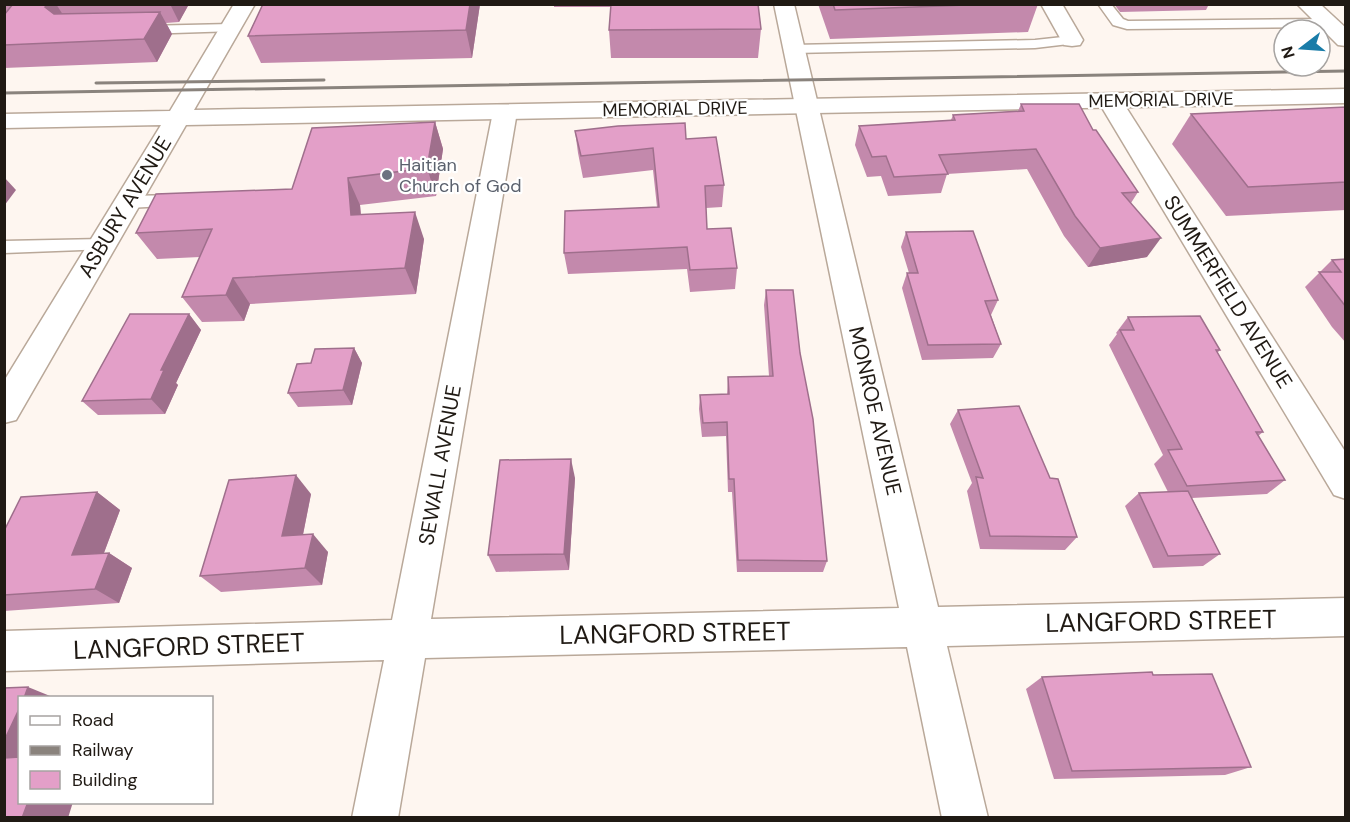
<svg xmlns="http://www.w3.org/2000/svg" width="1350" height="822" font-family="'DM Sans',sans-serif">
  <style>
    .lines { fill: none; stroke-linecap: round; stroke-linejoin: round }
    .lane-casing { stroke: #b9a899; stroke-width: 3 }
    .street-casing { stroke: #b9a899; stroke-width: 3 }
    .secondary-casing { stroke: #b9a899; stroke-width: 3 }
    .lane { fill: #fff; fill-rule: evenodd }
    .street { fill: #fff; fill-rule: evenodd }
    .secondary { fill: #fff; fill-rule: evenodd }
    .rail { stroke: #8a837d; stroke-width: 3 }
    .wall { fill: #c389ac }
    .shaded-wall { fill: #9f6f8c }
    .building { fill: #e39fc8; stroke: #9f6f8c; stroke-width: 1.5 }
    .worship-dot { fill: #6b7280; stroke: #fff; stroke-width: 2 }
    .labels { text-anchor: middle; stroke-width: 4.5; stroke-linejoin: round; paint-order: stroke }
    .far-street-label { font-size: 18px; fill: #201a14; stroke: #fff }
    .far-worship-label { font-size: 18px; fill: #5b616d; stroke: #fff; text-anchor: start }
    .street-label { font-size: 21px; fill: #201a14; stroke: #fff }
    .near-street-label { font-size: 26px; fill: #201a14; stroke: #fff }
  </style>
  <rect width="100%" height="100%" fill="#fef6f0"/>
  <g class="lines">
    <defs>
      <g id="lane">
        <polygon points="1098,4 1111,4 1123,19 1128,21 1326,19 1333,23 1326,27 1127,29 1113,25"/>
        <polygon points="231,24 236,25 238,28 236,31 142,34 135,30 142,26"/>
        <polygon points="1072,36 1079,40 1077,43 1035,48 793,53 786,49 793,45 1035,40"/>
        <polygon points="178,195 184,197 186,201 184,205 128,208 122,206 120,202 122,198 128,196"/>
        <polygon points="102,239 108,241 111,245 108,249 4,253 4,241"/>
      </g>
      <g id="street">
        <polygon points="774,4 794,4 938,607 1346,598 1346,636 947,646 988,818 942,818 907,647 425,658 398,818 352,818 384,660 4,671 4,631 392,620 493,112 497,107 505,105 513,107 517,112 431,619 899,608"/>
        <polygon points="1041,4 1062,4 1083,40 1080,45 1072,46 1064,45"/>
        <polygon points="1110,94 1118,96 1122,101 1346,453 1346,499 1334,495 1098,101 1102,96"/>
      </g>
      <g id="secondary">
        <polygon points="234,4 255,4 194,110 1346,89 1346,103 186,125 16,420 4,423 4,381 161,125 4,128 4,114 170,111"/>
        <polygon points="1297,4 1320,4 1346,28 1346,46 1338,45"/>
      </g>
    </defs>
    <use href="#lane" class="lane-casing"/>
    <use href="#street" class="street-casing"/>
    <use href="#secondary" class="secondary-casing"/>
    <use href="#lane" class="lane"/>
    <use href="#street" class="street"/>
    <use href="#secondary" class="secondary"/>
    <g class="rail">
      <polyline points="96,83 324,80"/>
      <polyline points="4,93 1346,71"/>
    </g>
  </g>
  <g class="wall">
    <polygon points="4,4 189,4 179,22 166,23 172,34 157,62 4,68"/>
    <polygon points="263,4 480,4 472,58 261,63 248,36"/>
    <polygon points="554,4 758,4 761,29 758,58 611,58 609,30 611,7 554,7"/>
    <polygon points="818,4 1038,4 1028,32 830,39"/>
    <polygon points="1114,4 1209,4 1206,10 1120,12"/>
    <polygon points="1021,104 1093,130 1138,192 1131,203 1147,257 1088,267 1064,236 1027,169 947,174 941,193 888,196 881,176 867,177 855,145 859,126 951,120 953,115 1018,111"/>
    <polygon points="1346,107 1346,210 1226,216 1172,144 1191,114"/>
    <polygon points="435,122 443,149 436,196 360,205 361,215 424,239 416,294 250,304 244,321 202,322 182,297 200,257 157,259 136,233 292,189"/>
    <polygon points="575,131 686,139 724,185 722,207 706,208 707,229 737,268 735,289 690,292 687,269 568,274 564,253 657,207 653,170 583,178 578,153"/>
    <polygon points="906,232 998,300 991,315 1001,344 993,358 922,360 902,288 907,273 909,273 901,247"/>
    <polygon points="1346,259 1346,343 1332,327 1305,287 1332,260"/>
    <polygon points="766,290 800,353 827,561 823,572 737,572 732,492 728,492 726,436 702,437 699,409 700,395 727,394 728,377 769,376 764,305"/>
    <polygon points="189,314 201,330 176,383 178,385 165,414 98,415 82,401"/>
    <polygon points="1128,317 1220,350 1217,353 1263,432 1258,436 1285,480 1267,494 1192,498 1220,554 1203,566 1153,568 1125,506 1139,493 1168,492 1154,464 1163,455 1109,345 1117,334 1116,333"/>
    <polygon points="354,348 362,363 352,405 298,407 288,393 311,363"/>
    <polygon points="958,410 1050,478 1077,537 1065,550 980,549 967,491 972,483 950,424"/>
    <polygon points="575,478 569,570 496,572 488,555"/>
    <polygon points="97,492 120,510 104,553 109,553 132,568 119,603 4,611 4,531"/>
    <polygon points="311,494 303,535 328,552 322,585 221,592 200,576"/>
    <polygon points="1153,675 1251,767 1225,775 1054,779 1026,689 1042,677"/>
  </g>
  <g class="shaded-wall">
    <polygon points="50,4 56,4 69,24 60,29 45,7"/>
    <polygon points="170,4 189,4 179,22"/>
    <polygon points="470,4 480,4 472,58 466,30"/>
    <polygon points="160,12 172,34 157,62 144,39"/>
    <polygon points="435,122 443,149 436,196 427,168"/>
    <polygon points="4,177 16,190 4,206"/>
    <polygon points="348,178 360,205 363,242 351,215"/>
    <polygon points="415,212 424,239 416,294 405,268"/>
    <polygon points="1161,238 1147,257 1088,267 1100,248"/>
    <polygon points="233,278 250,304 244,321 226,295"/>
    <polygon points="189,314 201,330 176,383 178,385 165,414 151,399 161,370"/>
    <polygon points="354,348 362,363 352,405 343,390"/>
    <polygon points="571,459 575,478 569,570 564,554"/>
    <polygon points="296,475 311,494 299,554 282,536"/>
    <polygon points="97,492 120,510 97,571 72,555"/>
    <polygon points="313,534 328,552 322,585 305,568"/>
    <polygon points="109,553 132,568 119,603 95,589"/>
    <polygon points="28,687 55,698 24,698"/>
    <polygon points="20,707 20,764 4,760 4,741"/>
    <polygon points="28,802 73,802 68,818 22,818"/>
  </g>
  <g class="building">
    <polygon points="13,4 50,4 45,7 54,14 160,12 144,39 4,45 4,15"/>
    <polygon points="263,4 470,4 466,30 248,36"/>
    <polygon points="611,4 758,4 761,29 609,30"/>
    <polygon points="833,4 993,4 835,10"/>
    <polygon points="1021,104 1079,104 1093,130 1096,130 1138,192 1122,193 1161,238 1100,248 1075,216 1036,149 939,155 948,174 894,177 886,156 872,157 859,126 955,120 953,115 1024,111"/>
    <polygon points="1346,107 1346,182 1248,187 1191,114"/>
    <polygon points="435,122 427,168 348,178 351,215 415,212 405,268 233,278 226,295 182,297 212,229 136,233 156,194 292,189 312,128"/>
    <polygon points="685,123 686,139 716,137 724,185 705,186 707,229 731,228 737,268 690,270 687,247 564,253 565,211 659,207 653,148 581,156 575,131 618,126"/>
    <polygon points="973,231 998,300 985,301 1001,344 928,345 907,273 918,273 906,232"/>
    <polygon points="1346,259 1346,307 1319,272 1341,272 1332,260"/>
    <polygon points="766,290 793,290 800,353 813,419 827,561 738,560 734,479 729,479 727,422 703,423 700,395 729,394 728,377 773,376"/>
    <polygon points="130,314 189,314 161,370 164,370 151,399 82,401"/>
    <polygon points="1200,316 1220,350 1216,350 1263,432 1256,432 1285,480 1187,486 1168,450 1182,449 1120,330 1134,330 1128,317"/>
    <polygon points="354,348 343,390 288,393 297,364 311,363 315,349"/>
    <polygon points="1019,406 1050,478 1058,479 1077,537 990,536 976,477 983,478 958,410"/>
    <polygon points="571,459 564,554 488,555 500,460"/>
    <polygon points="296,475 282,536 313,534 305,568 200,576 229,480"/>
    <polygon points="1188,491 1220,554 1168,556 1139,493"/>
    <polygon points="97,492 72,555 109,553 95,589 4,595 4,531 21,497"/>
    <polygon points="1152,672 1153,675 1212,674 1251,767 1072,771 1042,677"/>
    <polygon points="28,687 24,698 20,698 20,707 4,741 4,688"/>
    <polygon points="20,757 20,802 28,802 22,818 4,818 4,758"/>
  </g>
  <circle class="worship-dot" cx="387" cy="175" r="6"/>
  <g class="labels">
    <g class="far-street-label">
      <text transform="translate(1161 100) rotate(-1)" y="6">MEMORIAL DRIVE</text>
      <text transform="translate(675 109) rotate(-1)" y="6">MEMORIAL DRIVE</text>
    </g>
    <g class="far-worship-label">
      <text x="399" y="171">Haitian<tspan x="399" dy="21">Church of God</tspan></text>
    </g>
    <g class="street-label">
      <text transform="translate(125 207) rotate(-59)" y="7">ASBURY AVENUE</text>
      <text transform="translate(1228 292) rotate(58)" y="7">SUMMERFIELD AVENUE</text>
      <text transform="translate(875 411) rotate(77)" y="7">MONROE AVENUE</text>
      <text transform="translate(440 465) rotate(-80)" y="7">SEWALL AVENUE</text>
    </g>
    <g class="near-street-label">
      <text transform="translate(1161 621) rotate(-1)" y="9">LANGFORD STREET</text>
      <text transform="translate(675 633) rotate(-1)" y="9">LANGFORD STREET</text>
      <text transform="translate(189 646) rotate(-2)" y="9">LANGFORD STREET</text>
    </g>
  </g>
  <rect width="1350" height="822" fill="none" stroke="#201a14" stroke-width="12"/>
  <rect x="18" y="696" width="195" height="108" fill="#ffffff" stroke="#a6a3a1" stroke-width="1.5"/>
  <rect x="30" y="716" width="30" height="9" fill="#ffffff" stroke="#a6a3a1" stroke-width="1.5"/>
  <text x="72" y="726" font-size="18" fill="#201a14">Road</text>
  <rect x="30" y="746" width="30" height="9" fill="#8a837d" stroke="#a6a3a1" stroke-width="1.5"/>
  <text x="72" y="756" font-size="18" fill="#201a14">Railway</text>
  <rect x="30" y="771" width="30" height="18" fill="#e39fc8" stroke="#a6a3a1" stroke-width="1.5"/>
  <text x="72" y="786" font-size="18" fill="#201a14">Building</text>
  <g transform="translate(1302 48) rotate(253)"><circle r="28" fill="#ffffff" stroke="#a6a3a1" stroke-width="1.5"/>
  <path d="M0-4.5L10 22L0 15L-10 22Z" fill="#197ca8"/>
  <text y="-9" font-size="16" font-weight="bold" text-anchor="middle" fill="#201a14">N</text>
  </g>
</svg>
